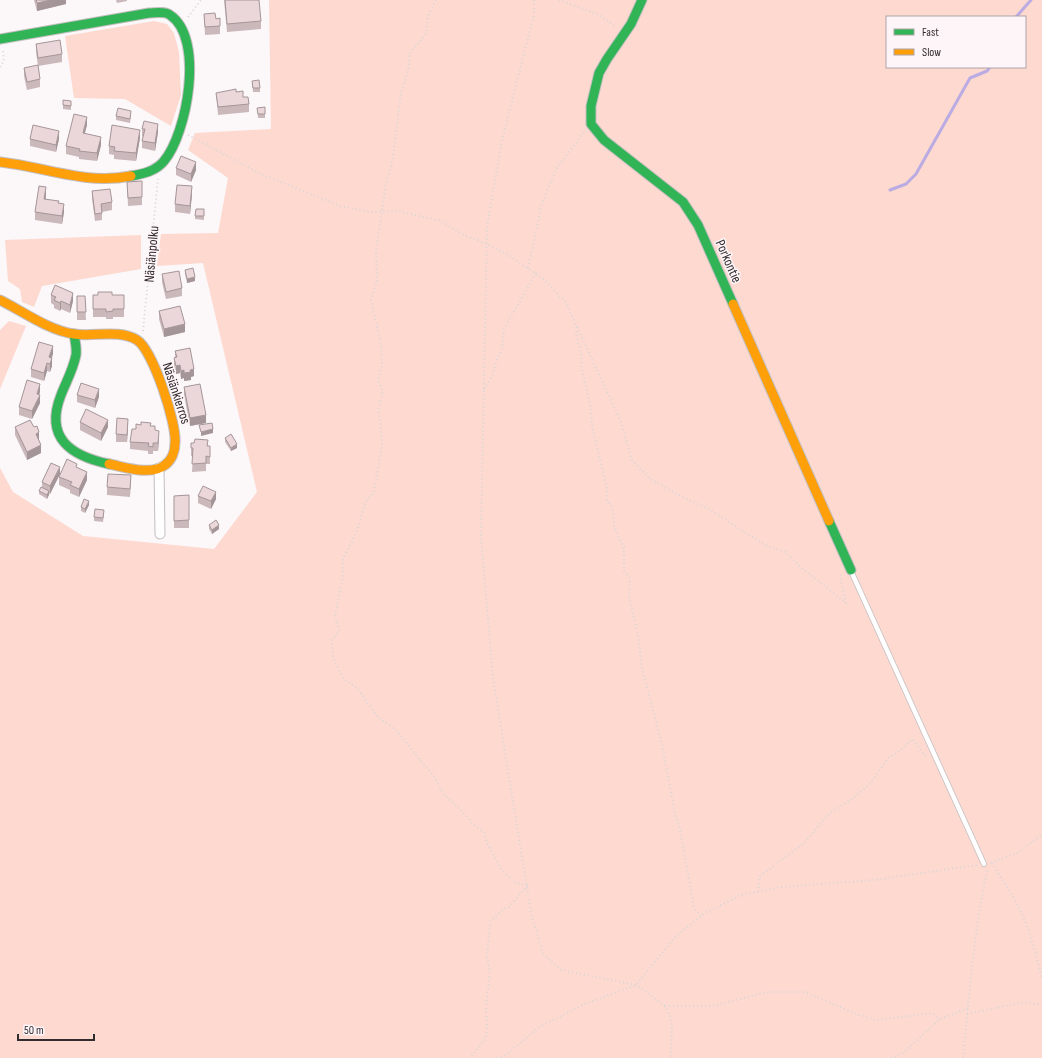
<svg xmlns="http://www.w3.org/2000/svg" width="1042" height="1058" font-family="'Sofia Sans Condensed',sans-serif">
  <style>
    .green { fill: #fdd9d0; fill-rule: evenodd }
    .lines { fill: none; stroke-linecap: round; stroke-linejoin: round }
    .stream { stroke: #bbabe3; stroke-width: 3 }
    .lane-casing { stroke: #c3bec0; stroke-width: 6 }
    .street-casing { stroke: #c3bec0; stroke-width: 11 }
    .fast-casing { stroke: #c3bec0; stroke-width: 11 }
    .slow-casing { stroke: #c3bec0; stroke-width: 11 }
    .path { stroke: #d9d6d7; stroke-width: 2; stroke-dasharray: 1 3; stroke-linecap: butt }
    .lane { stroke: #fffefe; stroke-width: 4.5 }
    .street { stroke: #fffefe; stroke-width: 9 }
    .fast { stroke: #30b455; stroke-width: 9 }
    .slow { stroke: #ff9f0a; stroke-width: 9 }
    .wall { fill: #cab8bb }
    .shaded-wall { fill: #a49698 }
    .building { fill: #ebd6d9; stroke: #a49698 }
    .labels { text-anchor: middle; stroke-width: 3; stroke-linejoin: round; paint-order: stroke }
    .street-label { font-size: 14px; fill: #312c2e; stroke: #fef5f9 }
  </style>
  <rect width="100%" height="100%" fill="#fcf7f9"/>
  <g class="green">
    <path d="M 269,0 L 1042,0 L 1042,1058 L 0,1058 L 0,468 L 13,492 L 83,536 L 214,549 L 257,492 L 203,263 L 157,266 L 161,234 L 218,233 L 228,178 L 188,150 L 195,133 L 271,129 ZM 887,17 L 1025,17 L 1025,67 L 887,67 Z"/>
    <polygon points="154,21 167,24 174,33 179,52 181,95 171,126 125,99 74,98 65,36"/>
    <polygon points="141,235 141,269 42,286 34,307 22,302 20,289 8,281 5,240"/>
    <polygon points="9,321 26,326 0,389 0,330"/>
  </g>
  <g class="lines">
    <g class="stream">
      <polyline points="1016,17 1031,0"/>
      <polyline points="890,190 906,184 916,174 970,78 987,71 990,67"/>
    </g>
    <defs>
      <polyline id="lane" points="851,571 984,864"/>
      <polyline id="street" points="159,468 160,534"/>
      <g id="fast">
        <polyline points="642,0 631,24 607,59 599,73 591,106 591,124 604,140 683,202 698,225 733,304"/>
        <path d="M 0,39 L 149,13 C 155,13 165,11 170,15 C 205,38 187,134 164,161 C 156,171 143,174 131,176"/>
        <path d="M 74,334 C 75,341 77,348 76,355 C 73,370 66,382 61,395 C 44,438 71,456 109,464"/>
        <polyline points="829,521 851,570"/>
      </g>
      <g id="slow">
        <path d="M 0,162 C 46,167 84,185 131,176"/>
        <path d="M 0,300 C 24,312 48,330 74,334 C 94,337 119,329 137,340 C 153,350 177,424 175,443 C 175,451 172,460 165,465 C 151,476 125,467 109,464"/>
        <polyline points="733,304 829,521"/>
      </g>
    </defs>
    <use href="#lane" class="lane-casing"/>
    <use href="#street" class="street-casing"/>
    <use href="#fast" class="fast-casing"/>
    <use href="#slow" class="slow-casing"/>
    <g class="path">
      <polyline points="436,0 428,16 426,34 409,54 409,67 401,93 393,159 386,184 376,250 377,280 371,300 381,345 382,366 378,382 383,391 378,411 380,419 382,445 374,492 365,503 357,531 343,559 343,577 335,616 339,631 332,640 333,658 343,678 358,689 377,716 397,731 424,765 434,776 444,795 460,809 475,826 484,832 487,843 501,869 514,882 527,886 509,907 503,909 490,922 487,957 490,972 486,1007 487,1025 486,1038 470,1058"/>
      <polyline points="534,0 534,15 502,140 487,227 481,537 493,678 531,913 543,954 561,970 636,985 665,1006 672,1021 671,1058"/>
      <polyline points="559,0 599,15 616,27"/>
      <polyline points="188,17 201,0"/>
      <polyline points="0,67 4,61 3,49"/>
      <polyline points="188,135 261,174 340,206 370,212 397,211 438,220 464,235 487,244 507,254 546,281 566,303 621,422 632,460 649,478 680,496 707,508 765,545 785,552 804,570 846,603 840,575"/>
      <polyline points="528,268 542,203 557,168 584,132"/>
      <polyline points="577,327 576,337 581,352 582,371 591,407 592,425 607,489 607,500 613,508 614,527 624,548 624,571 630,578 629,597 638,634 642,668 662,745 676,818 680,829 694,908 701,916"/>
      <polyline points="143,331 158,179"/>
      <polyline points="484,389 493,375 497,359 502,350 504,329 536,273"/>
      <polyline points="991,863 1017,853 1042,835"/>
      <path d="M 992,863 C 999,875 1007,886 1014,898 C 1028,923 1035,950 1042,978"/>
      <polyline points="758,892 760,876 804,843 830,813 852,799 869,785 888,758 900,751 912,739 927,758"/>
      <polyline points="665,1006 713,1006 767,992 805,992 859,1015 878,1020 932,1013 940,1019"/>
      <polyline points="967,1014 1025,1002 1042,1005"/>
      <polyline points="497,1058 506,1055 538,1028 582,1005 636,985 675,937 705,913 741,895 781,887 874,880 977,865"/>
      <polyline points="891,1058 903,1053 940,1019 968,1008"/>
      <path d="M 963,1058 C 969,995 974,933 987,871"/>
    </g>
    <use href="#lane" class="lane"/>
    <use href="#street" class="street"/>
    <use href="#fast" class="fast"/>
    <use href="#slow" class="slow"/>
  </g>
  <g class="wall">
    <polygon points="34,0 66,0 66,4 37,11"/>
    <polygon points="116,0 127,0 127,1 117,3"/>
    <polygon points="224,0 261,21 261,29 227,32"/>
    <polygon points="204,14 216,19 220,26 220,34 205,35"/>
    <polygon points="36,44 62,54 62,62 38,66 36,52"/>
    <polygon points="24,68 40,79 40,87 27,90 24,76"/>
    <polygon points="252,81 260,88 260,92 253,92"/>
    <polygon points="236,92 243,97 249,104 249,112 218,115 216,93"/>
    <polygon points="63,105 71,105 71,110 63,109"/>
    <polygon points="257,108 265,114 265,118 258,118"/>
    <polygon points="131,115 130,123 116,120 116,116"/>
    <polygon points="87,125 84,133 101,145 97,161 79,159 79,157 66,154 66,146"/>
    <polygon points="142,129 158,132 155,151 142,148 142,141 143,137 142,136"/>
    <polygon points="140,138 136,161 114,159 114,155 109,154 109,146"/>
    <polygon points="30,139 59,139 56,152 30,146"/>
    <polygon points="176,168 196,170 191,182 176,175"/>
    <polygon points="127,182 142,197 142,205 128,206"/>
    <polygon points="92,191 112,202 112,210 102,212 102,220 95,221 92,199"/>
    <polygon points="192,194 190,214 175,212 175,204"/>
    <polygon points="46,195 46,199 59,203 64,212 62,224 35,220 35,212"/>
    <polygon points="204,213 204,220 195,219 195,216"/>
    <polygon points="185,270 195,281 187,283 185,274"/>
    <polygon points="162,274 182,288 182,296 166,299 162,282"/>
    <polygon points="51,295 73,301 70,313 61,309 60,311 54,308 54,305 51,303"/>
    <polygon points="93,295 124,295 124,317 113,317 113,319 106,319 106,317 93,317"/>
    <polygon points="77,296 85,296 86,320 77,320"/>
    <polygon points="159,311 185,332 164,337 159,319"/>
    <polygon points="175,351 194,376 191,377 191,380 184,381 184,378 181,379 180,373 176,374 174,366 174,358 175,357"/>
    <polygon points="53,354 51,358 52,366 50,372 47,371 44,381 31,377 31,369"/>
    <polygon points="184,387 206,423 190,426 184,395"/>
    <polygon points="40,392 39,395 40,403 32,419 19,415 19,407"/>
    <polygon points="77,395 99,397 95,408 77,402"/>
    <polygon points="80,422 108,427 101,441 80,430"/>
    <polygon points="151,426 155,430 159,438 158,451 153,451 153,454 148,454 148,451 130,449 130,442 136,429"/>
    <polygon points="15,427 39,440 41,453 27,460 15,435"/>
    <polygon points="128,427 127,442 116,442 116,434"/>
    <polygon points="225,438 237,448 231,451 225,442"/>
    <polygon points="208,446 210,454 210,464 206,464 206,471 192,472 193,456 191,456 191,448"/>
    <polygon points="77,467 87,480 79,497 70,493 70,490 59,485 59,477"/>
    <polygon points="60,474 50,494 49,494 47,499 39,494 39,491 42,487 42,482"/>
    <polygon points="131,483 130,497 107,495 107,487"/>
    <polygon points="189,495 189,528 174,528 174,496"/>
    <polygon points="198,496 216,499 211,509 198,503"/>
    <polygon points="89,505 85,513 81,511 81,507"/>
    <polygon points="104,514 103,522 94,521 94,517"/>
    <polygon points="209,525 219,529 212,534 209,529"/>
  </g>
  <g class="shaded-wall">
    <polygon points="51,0 66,0 66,4 37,11 37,3"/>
    <polygon points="87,117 87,125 83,141 83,133"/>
    <polygon points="158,124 158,132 155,151 155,143"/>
    <polygon points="140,130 140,138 136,161 136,153"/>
    <polygon points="59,131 59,139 56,152 56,145"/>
    <polygon points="101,137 101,145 97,161 97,153"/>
    <polygon points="196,162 196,170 191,182 191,174"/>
    <polygon points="192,186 192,194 190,214 190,206"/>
    <polygon points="46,187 46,195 44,207 44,199"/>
    <polygon points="64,204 64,212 62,224 62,216"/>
    <polygon points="195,277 195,281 187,283 187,279"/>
    <polygon points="73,293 73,301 70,313 70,305"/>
    <polygon points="61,301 61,309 60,311 60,303"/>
    <polygon points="185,324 185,332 164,337 164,329"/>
    <polygon points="53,346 53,354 50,364 49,357"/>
    <polygon points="52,358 52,366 50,372 50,364"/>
    <polygon points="47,363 47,371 44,381 44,373"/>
    <polygon points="180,365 180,373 176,374 176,366"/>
    <polygon points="194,369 194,376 191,377 191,380 184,381 184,373 190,370"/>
    <polygon points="184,370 184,378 181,379 181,371"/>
    <polygon points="40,384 40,392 37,400 40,395 40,403 32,419 32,411"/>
    <polygon points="99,389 99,397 95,408 95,400"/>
    <polygon points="206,415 206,423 190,426 190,418"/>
    <polygon points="128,419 128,427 127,442 127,435"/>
    <polygon points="108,420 108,427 101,441 101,433"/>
    <polygon points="213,429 213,433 201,436 201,432"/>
    <polygon points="159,431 159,438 158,451 158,443"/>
    <polygon points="39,432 39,440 36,442 36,434"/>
    <polygon points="237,444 237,448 231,451 231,448"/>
    <polygon points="41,445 41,453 27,460 27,452"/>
    <polygon points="60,467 60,474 50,494 50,486"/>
    <polygon points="87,472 87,480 79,497 79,489"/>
    <polygon points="49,491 49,495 47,499 47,495"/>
    <polygon points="216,492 216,499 211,509 211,501"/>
    <polygon points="89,501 89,505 85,513 85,509"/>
    <polygon points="219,525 219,529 212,534 212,530"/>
  </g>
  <g class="building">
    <polygon points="36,0 51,0 37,3"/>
    <polygon points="225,0 259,0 261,21 227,24"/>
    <polygon points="215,13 216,19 220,18 220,26 205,27 204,14"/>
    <polygon points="60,40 62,54 38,58 36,44"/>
    <polygon points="38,65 40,79 27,82 24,68"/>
    <polygon points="259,80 260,88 253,88 252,81"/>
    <polygon points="236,89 236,92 243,91 243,97 248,97 249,104 218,107 216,93"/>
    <polygon points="63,100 71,101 71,106 63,105"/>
    <polygon points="265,107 265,114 258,114 257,108"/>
    <polygon points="118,108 131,111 130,119 116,116"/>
    <polygon points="74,114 87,117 83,133 101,137 97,153 79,151 80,149 66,146"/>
    <polygon points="144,121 158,124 155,143 142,141 145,129 142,129"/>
    <polygon points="33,125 59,131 56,145 30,139"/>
    <polygon points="112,125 140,130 136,153 114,151 115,147 109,146"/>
    <polygon points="181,156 196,162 191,174 176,168"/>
    <polygon points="142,181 142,197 128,198 127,182"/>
    <polygon points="177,185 192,186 190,206 175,204"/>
    <polygon points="39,186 46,187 44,199 59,201 58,203 64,204 62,216 35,212"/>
    <polygon points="110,189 112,202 101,204 102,213 95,214 92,191"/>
    <polygon points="196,209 204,209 204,216 195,216"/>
    <polygon points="193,268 195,277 187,279 185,270"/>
    <polygon points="179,271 182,288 166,292 162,274"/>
    <polygon points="55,285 73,293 70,305 61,301 60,303 54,300 56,297 51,295"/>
    <polygon points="98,292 112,292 112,295 124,295 124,309 113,309 113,311 106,312 106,309 93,309 93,295 98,295"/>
    <polygon points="77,296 85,296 86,312 77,312"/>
    <polygon points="180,306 185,324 164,329 159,311"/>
    <polygon points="39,342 53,346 49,357 52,358 50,364 47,363 44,373 31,369"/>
    <polygon points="190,348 194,369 190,370 191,372 184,373 184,370 181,371 180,365 176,366 174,358 177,357 175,351"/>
    <polygon points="27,380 40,384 37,394 40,395 32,411 19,407"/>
    <polygon points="81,383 99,389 95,400 77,395"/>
    <polygon points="200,384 206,415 190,418 184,387"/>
    <polygon points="86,409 108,420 101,433 80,422"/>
    <polygon points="117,418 128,419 127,435 116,434"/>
    <polygon points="30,420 34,427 37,426 39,432 36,434 41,445 27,452 15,427"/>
    <polygon points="141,422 151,423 150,426 155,426 155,430 159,431 158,443 153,443 153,447 148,446 149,443 130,442 132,429 136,429 136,424 141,425"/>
    <polygon points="212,423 213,429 201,432 199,425"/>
    <polygon points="231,434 237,444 231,448 225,438"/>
    <polygon points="195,439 208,440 207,446 210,446 210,457 206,456 206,463 192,464 193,448 191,448 191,443 194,443"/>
    <polygon points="67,459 77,464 76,467 87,472 79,489 70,485 72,482 59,477"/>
    <polygon points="51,463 60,467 50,486 42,482"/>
    <polygon points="108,474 131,475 130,489 107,487"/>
    <polygon points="203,486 216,492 211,501 198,496"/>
    <polygon points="41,487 49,491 47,495 39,491"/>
    <polygon points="189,495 189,520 174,521 174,496"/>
    <polygon points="84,499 89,501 85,509 81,507"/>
    <polygon points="95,509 104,510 103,518 94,517"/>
    <polygon points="216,520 219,525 212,530 209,525"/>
  </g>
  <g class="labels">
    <g class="street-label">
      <text transform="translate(151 254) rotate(-85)" y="5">Näsiänpolku</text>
      <text transform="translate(729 261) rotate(66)" y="5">Porkontie</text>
      <text transform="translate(177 393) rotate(72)" y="5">Näsiänkierros</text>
    </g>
  </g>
  <rect x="886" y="16" width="140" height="52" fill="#fef5f9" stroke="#aca5a8"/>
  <rect x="894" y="29" width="20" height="6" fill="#30b455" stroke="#aca5a8"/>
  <text x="922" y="36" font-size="12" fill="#312c2e">Fast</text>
  <rect x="894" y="49" width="20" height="6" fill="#ff9f0a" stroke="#aca5a8"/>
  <text x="922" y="56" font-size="12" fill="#312c2e">Slow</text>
  <path d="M18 1034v6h76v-6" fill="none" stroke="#312c2e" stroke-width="2"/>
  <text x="24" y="1034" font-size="12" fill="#312c2e" stroke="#fef5f9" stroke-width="3" paint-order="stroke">50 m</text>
</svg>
